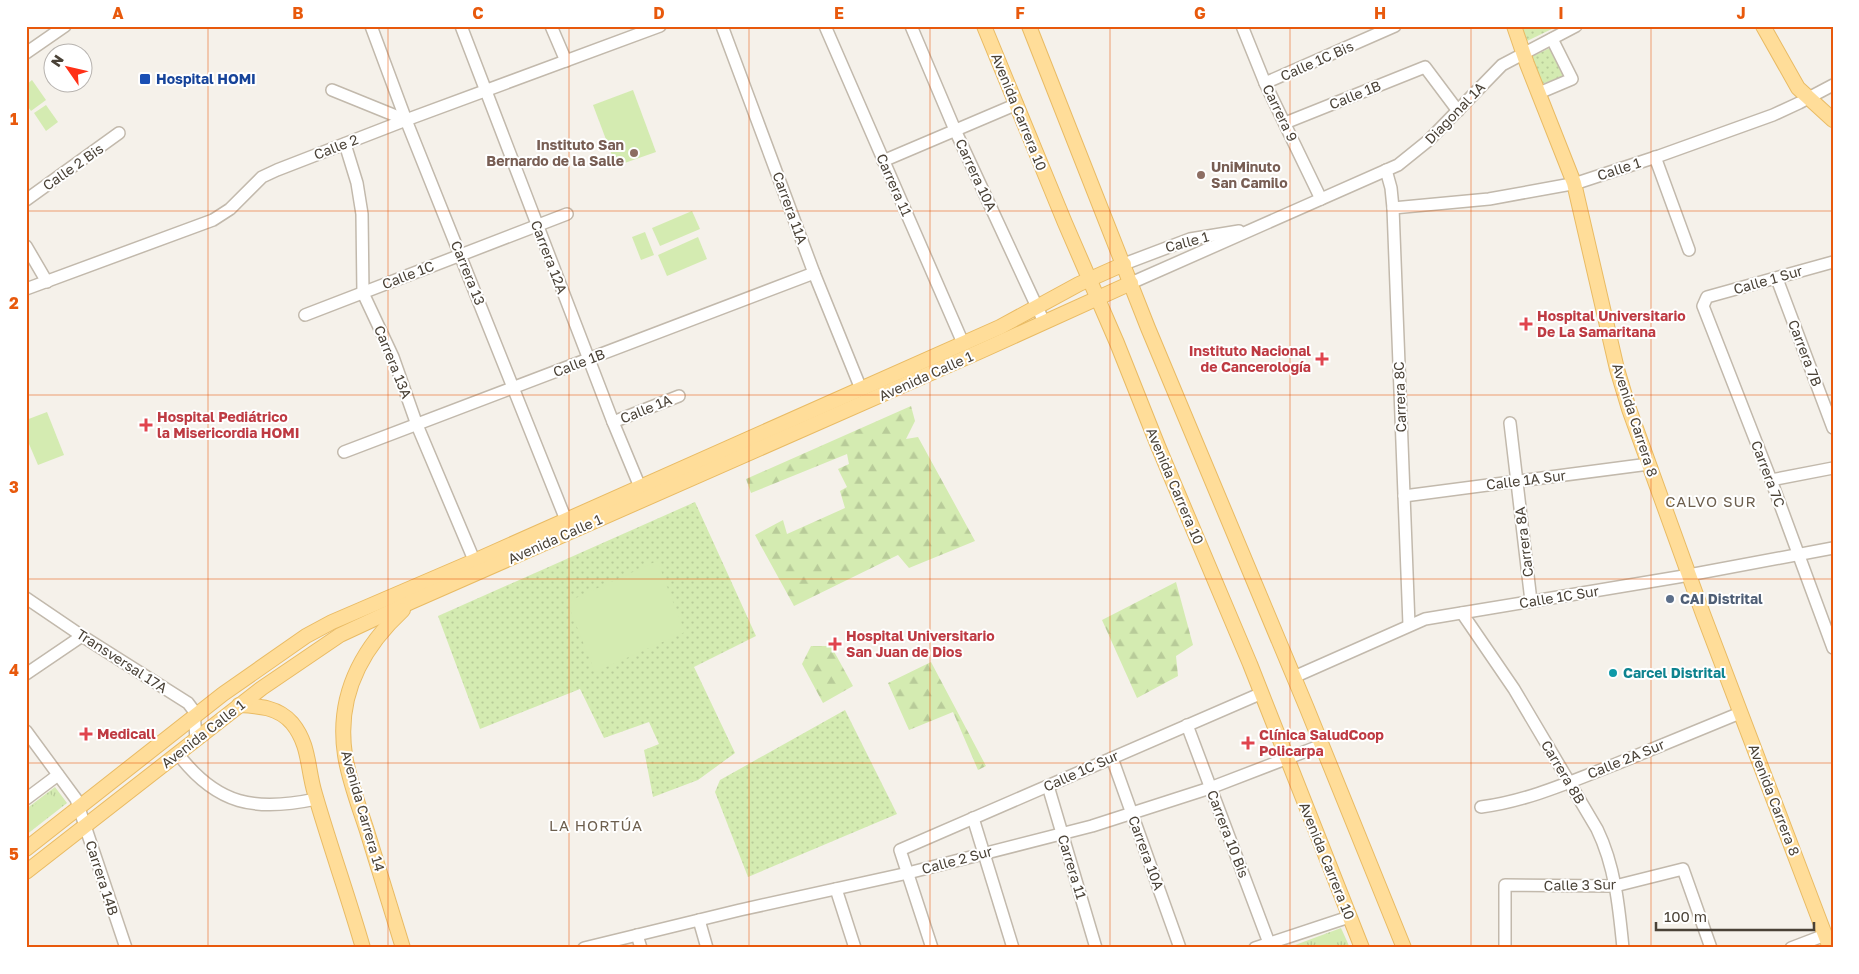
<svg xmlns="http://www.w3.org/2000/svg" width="1859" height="974" font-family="'Golos Text',sans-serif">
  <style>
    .grass { fill: url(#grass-dots) }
    .forest { fill: url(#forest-firs) }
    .park { fill: url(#park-tufts) }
    .pitch { fill: #d4ebb1 }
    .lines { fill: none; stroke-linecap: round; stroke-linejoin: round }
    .minor-casing { stroke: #c2b9ac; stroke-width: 14 }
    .major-casing { stroke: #e9bb64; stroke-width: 16 }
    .minor { stroke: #fff; stroke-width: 11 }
    .major { stroke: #fd9; stroke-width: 14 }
    .grid { fill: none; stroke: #e8590c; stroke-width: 1; stroke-opacity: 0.55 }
    .transit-dot { fill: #1a4fb4; stroke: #fff; stroke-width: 2 }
    .education-dot { fill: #8d6e63; stroke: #fff; stroke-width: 2 }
    .health-dot { fill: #e0444e; stroke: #fff; stroke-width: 2 }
    .service-dot { fill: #5c6f8a; stroke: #fff; stroke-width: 2 }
    .culture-dot { fill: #0f9aa8; stroke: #fff; stroke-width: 2 }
    .labels { text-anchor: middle; stroke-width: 4; stroke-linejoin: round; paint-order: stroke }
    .street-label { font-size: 14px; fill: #4a4237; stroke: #fff }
    .transit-label { font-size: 14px; font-weight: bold; fill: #164399; stroke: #fff; text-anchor: start }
    .education-label { font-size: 14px; font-weight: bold; fill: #785e54; stroke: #fff; text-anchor: end }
    .health-label { font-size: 14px; font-weight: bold; fill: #be3a42; stroke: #fff; text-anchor: start }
    .service-label { font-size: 14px; font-weight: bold; fill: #4e5e75; stroke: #fff; text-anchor: start }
    .culture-label { font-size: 14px; font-weight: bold; fill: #0d838f; stroke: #fff; text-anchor: start }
    .neighbourhood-label { font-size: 15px; letter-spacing: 1px; fill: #6d5f4e; stroke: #fff }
    .neatline { fill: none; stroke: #e8590c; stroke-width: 2 }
    .grid-label { font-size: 16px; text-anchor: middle; font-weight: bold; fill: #e8590c }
  </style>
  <defs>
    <pattern id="grass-dots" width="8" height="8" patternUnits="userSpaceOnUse" patternTransform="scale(1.25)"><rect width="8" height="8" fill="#d4ebb1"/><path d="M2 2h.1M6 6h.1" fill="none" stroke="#b8cb99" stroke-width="1.8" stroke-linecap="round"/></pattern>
    <pattern id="forest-firs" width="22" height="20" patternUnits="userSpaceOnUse" patternTransform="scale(1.25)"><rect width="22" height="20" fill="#d4ebb1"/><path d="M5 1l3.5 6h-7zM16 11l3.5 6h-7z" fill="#b8cb99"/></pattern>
    <pattern id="park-tufts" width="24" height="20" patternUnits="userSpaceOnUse" patternTransform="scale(1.25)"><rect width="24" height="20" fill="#d4ebb1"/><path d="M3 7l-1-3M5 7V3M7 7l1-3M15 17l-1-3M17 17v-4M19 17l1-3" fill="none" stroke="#b8cb99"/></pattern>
  </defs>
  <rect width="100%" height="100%" fill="#f5f1ea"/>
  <g class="grass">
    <polygon points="1520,26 1558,26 1525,42"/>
    <polygon points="1550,48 1564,76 1542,84 1531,57"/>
    <polygon points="695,502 756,636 694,667 735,753 698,780 653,797 644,750 659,744 649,722 604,738 580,689 480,729 438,616"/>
    <polygon points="845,710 897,814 748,877 715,792 720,780"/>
  </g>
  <g class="forest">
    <polygon points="911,406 915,421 906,439 918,437 975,541 909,568 898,555 794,606 755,535 783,520 787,534 845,508 840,491 847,487 838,469 849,464 847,454 751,493 746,479"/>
    <polygon points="1176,582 1193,645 1176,656 1178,676 1137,698 1102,620"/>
    <polygon points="811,646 831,646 853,686 823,703 802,664"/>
    <polygon points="931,662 986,766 978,770 953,712 909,730 888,683"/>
  </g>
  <g class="park">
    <polygon points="55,787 67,803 26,835 26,809"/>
    <polygon points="1341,928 1350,948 1287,948"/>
  </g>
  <g class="pitch">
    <polygon points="32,80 46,100 31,111 26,104 26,85"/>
    <polygon points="633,90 656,152 616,166 593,105"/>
    <polygon points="46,105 58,122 46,131 34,113"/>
    <polygon points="692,211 700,229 660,246 652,228"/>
    <polygon points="645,232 654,255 641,260 632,237"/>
    <polygon points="698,237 707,259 667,276 658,255"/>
    <polygon points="47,412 64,455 38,465 26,437 26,420"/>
    <polygon points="657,561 685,632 595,672 567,602"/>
    <polygon points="50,793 60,806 31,829 26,822 26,812"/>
  </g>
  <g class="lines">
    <defs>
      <g id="minor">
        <polyline points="371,26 406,120 566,520"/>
        <polyline points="461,26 613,422 640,487"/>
        <polyline points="551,26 566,61"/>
        <polyline points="722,26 814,273 861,389"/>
        <polyline points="825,26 963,343"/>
        <polyline points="911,26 955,130 1044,322"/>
        <polyline points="1242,26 1265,83 1321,199"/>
        <polyline points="26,53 65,26"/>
        <polyline points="1265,83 1395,26"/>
        <polyline points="332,90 406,120"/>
        <polyline points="1539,93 1572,79 1552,39"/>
        <polyline points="1285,123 1425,67 1458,111"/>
        <polyline points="345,144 357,183 362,214 363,293 393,357 417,425 477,567"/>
        <polyline points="1655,157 1689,250"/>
        <polyline points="883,161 1017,104"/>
        <polyline points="1386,170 1391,188 1393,208 1409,625"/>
        <polyline points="26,200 119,133"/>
        <polyline points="1393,208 1489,199 1577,183 1659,156 1773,115 1799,103 1833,85"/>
        <polyline points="26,246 47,282"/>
        <polyline points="1833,262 1707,297 1703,306 1771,480 1833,648"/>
        <polyline points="1124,264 1190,239 1239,231"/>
        <polyline points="1777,279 1833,428"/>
        <polyline points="1131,283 1398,165 1429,140 1502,65 1576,26"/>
        <polyline points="26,289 213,220 230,209 262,177 277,170 406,120 660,26"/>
        <polyline points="305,315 567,214"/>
        <polyline points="613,422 679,396"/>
        <polyline points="1510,423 1531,601"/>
        <polyline points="344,452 814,273"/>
        <polyline points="1771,480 1833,468"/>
        <polyline points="1404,496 1649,464"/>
        <polyline points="26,598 82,636 188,703 194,711 196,739"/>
        <path d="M 1462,613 L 1514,689 L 1597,829 C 1615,866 1619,907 1623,948"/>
        <polyline points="26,674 82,636"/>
        <polyline points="1294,677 1425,619 1678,577 1833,548"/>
        <polyline points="1187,725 1269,943"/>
        <polyline points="26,731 76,799 126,948"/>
        <path d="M 178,754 C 217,805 255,812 316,799"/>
        <polyline points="1112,758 1180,948"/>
        <polyline points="1048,786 1096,948"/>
        <polyline points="26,799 58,775"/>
        <path d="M 1481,807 C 1528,801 1572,781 1616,764 C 1657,747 1699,730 1740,713"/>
        <polyline points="973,818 1013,948"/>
        <polyline points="836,889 855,948"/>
        <polyline points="699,920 707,948"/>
        <polyline points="637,935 641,948"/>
        <polyline points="584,948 740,910 908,873 1092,826 1210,788 1322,745"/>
        <polyline points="932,948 900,850 1262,693"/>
        <polyline points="1255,948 1349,917"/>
        <polyline points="1505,948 1505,885 1615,886 1683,869 1711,948"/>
        <polyline points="1791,948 1825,935"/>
      </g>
      <g id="major">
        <polyline points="984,26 1065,223 1117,343 1158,446 1250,664 1362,948"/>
        <polyline points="1029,26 1148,328 1306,706 1404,948"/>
        <polyline points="1514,26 1527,64 1574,183 1617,369 1629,409 1703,614 1830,948"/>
        <polyline points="1763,26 1798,88 1833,120"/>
        <path d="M 239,705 C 259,706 278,707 292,723 C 310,745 307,768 315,794 C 330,846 348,896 363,948"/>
        <polyline points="26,849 223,694 306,636 332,622 474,561 1000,327 1079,284 1124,264"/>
        <polyline points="26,872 262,688 340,635 411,602 981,351 1131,283"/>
        <path d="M 403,948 C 391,909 379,870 367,831 C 359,806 349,781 345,755 C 336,696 361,649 403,610"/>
      </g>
    </defs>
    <use href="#minor" class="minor-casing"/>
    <use href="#major" class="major-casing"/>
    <use href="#minor" class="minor"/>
    <use href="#major" class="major"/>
  </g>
  <path class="grid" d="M 208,26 L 208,948M 388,26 L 388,948M 569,26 L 569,948M 749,26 L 749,948M 930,26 L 930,948M 1110,26 L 1110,948M 1290,26 L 1290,948M 1471,26 L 1471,948M 1651,26 L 1651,948M 26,211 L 1833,211M 26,395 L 1833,395M 26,579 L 1833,579M 26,763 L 1833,763"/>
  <rect class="transit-dot" x="139" y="73" width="12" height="12" rx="2.5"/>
  <g class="education-dot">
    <circle cx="634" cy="153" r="5"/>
    <circle cx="1201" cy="175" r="5"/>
  </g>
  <g class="health-dot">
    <path d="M1523.5 316.5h5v5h5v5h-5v5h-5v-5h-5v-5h5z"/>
    <path d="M1319.5 351.5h5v5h5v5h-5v5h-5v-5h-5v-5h5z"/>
    <path d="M143.5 417.5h5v5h5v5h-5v5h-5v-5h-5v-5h5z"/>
    <path d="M832.5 636.5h5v5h5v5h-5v5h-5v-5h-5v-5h5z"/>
    <path d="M83.5 726.5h5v5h5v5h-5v5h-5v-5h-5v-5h5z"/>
    <path d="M1245.5 735.5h5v5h5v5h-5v5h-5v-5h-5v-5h5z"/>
  </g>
  <circle class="service-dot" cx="1670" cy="599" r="5"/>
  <circle class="culture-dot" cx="1613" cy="673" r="5"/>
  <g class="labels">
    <g class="street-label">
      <text transform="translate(1317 61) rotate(-24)" y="5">Calle 1C Bis</text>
      <text transform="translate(1355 95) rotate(-22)" y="5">Calle 1B</text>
      <text transform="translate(1019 112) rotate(68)" y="5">Avenida Carrera 10</text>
      <text transform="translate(1280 113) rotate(64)" y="5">Carrera 9</text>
      <text transform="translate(1455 113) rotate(-46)" y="5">Diagonal 1A</text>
      <text transform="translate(336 147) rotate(-21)" y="5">Calle 2</text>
      <text transform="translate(73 167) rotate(-35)" y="5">Calle 2 Bis</text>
      <text transform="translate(1619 169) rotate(-18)" y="5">Calle 1</text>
      <text transform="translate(976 175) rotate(65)" y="5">Carrera 10A</text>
      <text transform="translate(894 185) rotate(66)" y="5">Carrera 11</text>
      <text transform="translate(790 208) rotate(70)" y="5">Carrera 11A</text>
      <text transform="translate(1187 242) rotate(-15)" y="5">Calle 1</text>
      <text transform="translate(549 257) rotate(69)" y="5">Carrera 12A</text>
      <text transform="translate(468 273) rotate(68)" y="5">Carrera 13</text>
      <text transform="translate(408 275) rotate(-21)" y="5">Calle 1C</text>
      <text transform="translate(1768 280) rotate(-16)" y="5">Calle 1 Sur</text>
      <text transform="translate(1805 353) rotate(69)" y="5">Carrera 7B</text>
      <text transform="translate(393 362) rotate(68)" y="5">Carrera 13A</text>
      <text transform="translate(579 363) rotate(-21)" y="5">Calle 1B</text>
      <text transform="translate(926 376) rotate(-24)" y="5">Avenida Calle 1</text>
      <text transform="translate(1400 397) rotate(-92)" y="5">Carrera 8C</text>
      <text transform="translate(646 409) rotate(-22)" y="5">Calle 1A</text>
      <text transform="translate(1635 420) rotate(72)" y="5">Avenida Carrera 8</text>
      <text transform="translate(1768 474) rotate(69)" y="5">Carrera 7C</text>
      <text transform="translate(1526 480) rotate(-7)" y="5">Calle 1A Sur</text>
      <text transform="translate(1175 486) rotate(67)" y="5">Avenida Carrera 10</text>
      <text transform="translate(555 539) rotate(-24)" y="5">Avenida Calle 1</text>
      <text transform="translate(1524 542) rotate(-97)" y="5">Carrera 8A</text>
      <text transform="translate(1559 597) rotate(-9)" y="5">Calle 1C Sur</text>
      <text transform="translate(122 661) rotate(33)" y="5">Transversal 17A</text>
      <text transform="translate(203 734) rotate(-38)" y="5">Avenida Calle 1</text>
      <text transform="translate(1626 759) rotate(-22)" y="5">Calle 2A Sur</text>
      <text transform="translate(1081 771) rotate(-24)" y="5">Calle 1C Sur</text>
      <text transform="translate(1563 772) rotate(59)" y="5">Carrera 8B</text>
      <text transform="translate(1774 800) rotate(69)" y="5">Avenida Carrera 8</text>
      <text transform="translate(363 811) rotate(74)" y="5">Avenida Carrera 14</text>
      <text transform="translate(1228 834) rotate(69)" y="5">Carrera 10 Bis</text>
      <text transform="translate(1146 853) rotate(70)" y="5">Carrera 10A</text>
      <text transform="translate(957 860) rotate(-15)" y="5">Calle 2 Sur</text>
      <text transform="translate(1327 861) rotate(68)" y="5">Avenida Carrera 10</text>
      <text transform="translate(1072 867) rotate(73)" y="5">Carrera 11</text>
      <text transform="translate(102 878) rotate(72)" y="5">Carrera 14B</text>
      <text transform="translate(1580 885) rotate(-1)" y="5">Calle 3 Sur</text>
    </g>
    <g class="transit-label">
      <text x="156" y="84">Hospital HOMI</text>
    </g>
    <g class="education-label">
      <text x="624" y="150">Instituto San<tspan x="624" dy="16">Bernardo de la Salle</tspan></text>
      <text x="1211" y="172" text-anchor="start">UniMinuto<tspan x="1211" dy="16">San Camilo</tspan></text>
    </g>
    <g class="health-label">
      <text x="1537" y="321">Hospital Universitario<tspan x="1537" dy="16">De La Samaritana</tspan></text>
      <text x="1311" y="356" text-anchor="end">Instituto Nacional<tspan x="1311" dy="16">de Cancerología</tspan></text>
      <text x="157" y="422">Hospital Pediátrico<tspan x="157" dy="16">la Misericordia HOMI</tspan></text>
      <text x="846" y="641">Hospital Universitario<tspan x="846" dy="16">San Juan de Dios</tspan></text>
      <text x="97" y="739">Medicall</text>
      <text x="1259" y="740">Clínica SaludCoop<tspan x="1259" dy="16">Policarpa</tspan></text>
    </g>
    <g class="service-label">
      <text x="1680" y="604">CAI Distrital</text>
    </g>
    <g class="culture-label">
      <text x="1623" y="678">Carcel Distrital</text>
    </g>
    <g class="neighbourhood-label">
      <text x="1711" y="507">CALVO SUR</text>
      <text x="596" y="831">LA HORTÚA</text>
    </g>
  </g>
  <rect width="1859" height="974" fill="none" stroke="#ffffff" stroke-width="55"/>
  <g transform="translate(68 68) rotate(304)"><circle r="24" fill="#ffffff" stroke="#b7b3af"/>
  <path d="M0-4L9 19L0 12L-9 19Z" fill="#ff3017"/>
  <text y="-8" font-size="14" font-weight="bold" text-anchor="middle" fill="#4a4237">N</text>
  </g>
  <path d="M1656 922v8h158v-8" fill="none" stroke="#4a4237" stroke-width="2.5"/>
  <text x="1664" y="922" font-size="15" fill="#4a4237" stroke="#ffffff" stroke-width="4" paint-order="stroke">100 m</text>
  <rect x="28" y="28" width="1804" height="918" class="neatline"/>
  <g class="grid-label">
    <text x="118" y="19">A</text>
    <text x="298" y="19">B</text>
    <text x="478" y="19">C</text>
    <text x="659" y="19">D</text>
    <text x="839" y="19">E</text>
    <text x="1020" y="19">F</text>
    <text x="1200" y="19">G</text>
    <text x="1380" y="19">H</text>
    <text x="1561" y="19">I</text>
    <text x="1741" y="19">J</text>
    <text x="14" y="125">1</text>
    <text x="14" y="309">2</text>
    <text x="14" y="493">3</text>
    <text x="14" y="676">4</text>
    <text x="14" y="860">5</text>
  </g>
</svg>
